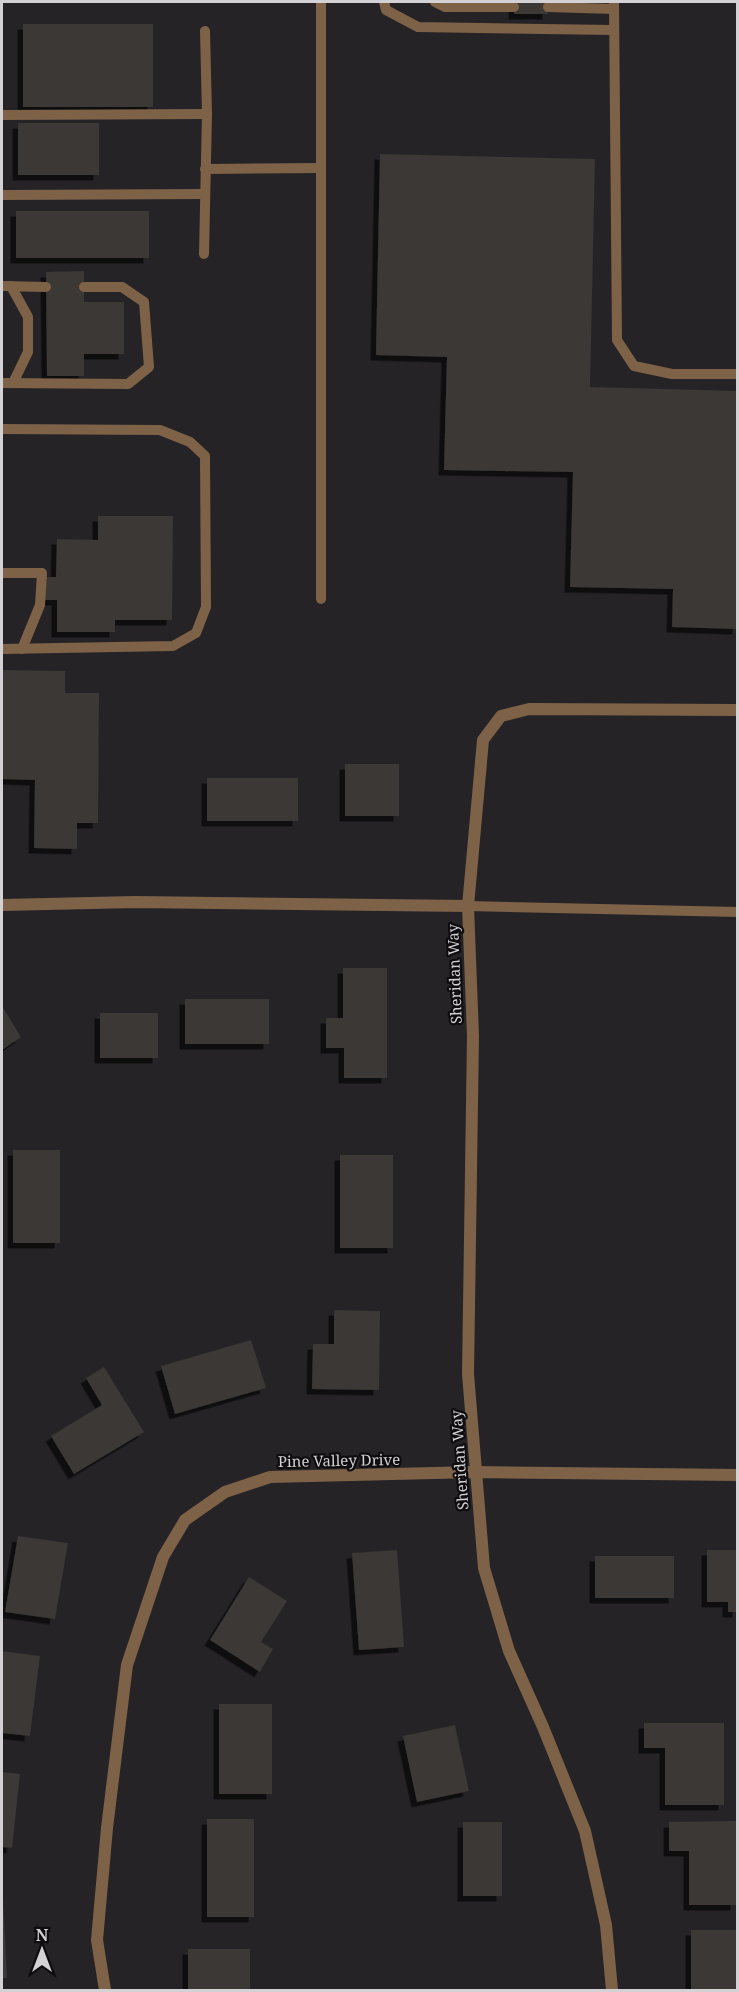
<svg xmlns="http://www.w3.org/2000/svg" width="739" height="1992" font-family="'Noto Serif',serif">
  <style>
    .building { fill: #3a3734; filter: url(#shadow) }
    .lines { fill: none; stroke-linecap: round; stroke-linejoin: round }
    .lane { stroke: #7e6248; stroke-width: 10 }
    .street { stroke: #7e6248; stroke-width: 12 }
    .labels { text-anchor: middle; stroke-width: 4.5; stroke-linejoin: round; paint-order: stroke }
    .street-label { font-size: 15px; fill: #d3d1d3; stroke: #0e0c0e }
  </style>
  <defs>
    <filter id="shadow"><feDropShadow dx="-5.5" dy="5.5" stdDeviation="0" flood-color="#0009"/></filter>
  </defs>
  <rect width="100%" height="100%" fill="#252326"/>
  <g class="building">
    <rect x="514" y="2" width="34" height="12"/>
    <rect x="23" y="24" width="130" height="83"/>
    <rect x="18" y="123" width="81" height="52"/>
    <polygon points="380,154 595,159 590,387 738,391 738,629 672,627 673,589 570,587 573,472 444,470 447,357 376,355"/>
    <rect x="16" y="211" width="133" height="47"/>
    <polygon points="84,271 84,302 124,302 124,354 84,354 84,376 47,376 46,272"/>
    <polygon points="98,516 173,516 172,620 115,620 115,632 57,632 57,600 44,600 45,577 56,577 57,539 98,540"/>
    <polygon points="2,670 65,671 65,693 99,693 98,823 77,823 77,849 34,848 35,780 2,779"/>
    <rect x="345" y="764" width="54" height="52"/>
    <rect x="207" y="778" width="91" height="43"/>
    <polygon points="343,968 387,968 387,1078 344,1078 344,1048 326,1048 326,1018 343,1018"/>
    <rect x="185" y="999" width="84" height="45"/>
    <polygon points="2,1006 21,1037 2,1050"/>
    <rect x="100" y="1013" width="58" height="45"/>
    <rect x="13" y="1150" width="47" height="93"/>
    <rect x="340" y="1155" width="53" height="93"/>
    <polygon points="334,1310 380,1311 379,1390 312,1389 313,1344 334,1344"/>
    <polygon points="251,1340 266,1388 175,1414 161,1366"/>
    <polygon points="104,1367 144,1432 74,1474 51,1436 102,1405 86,1378"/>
    <polygon points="18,1536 68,1543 55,1619 5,1612"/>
    <polygon points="397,1550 404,1647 359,1650 352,1553"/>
    <polygon points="707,1550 738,1550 738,1612 728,1612 728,1602 707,1602"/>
    <rect x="595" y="1556" width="79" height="42"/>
    <polygon points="249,1577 287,1601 261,1642 273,1649 260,1672 210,1640"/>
    <polygon points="2,1651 40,1656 30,1736 2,1733"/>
    <rect x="219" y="1704" width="53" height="90"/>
    <polygon points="644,1723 724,1723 724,1805 665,1805 665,1748 644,1748"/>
    <polygon points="455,1725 469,1791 417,1802 403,1736"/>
    <polygon points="2,1772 20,1774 12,1848 2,1847"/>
    <rect x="207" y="1819" width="47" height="98"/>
    <polygon points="736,1821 736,1905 689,1905 689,1851 669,1851 669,1822"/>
    <rect x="463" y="1822" width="39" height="74"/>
    <polygon points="2,1897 3,1897 7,1978 2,1978"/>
    <rect x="691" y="1930" width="46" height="60"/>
    <rect x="188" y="1949" width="62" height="41"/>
  </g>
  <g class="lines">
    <g class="lane">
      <polyline points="321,2 321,599"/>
      <polyline points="384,2 386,10 418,27 614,30"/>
      <polyline points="435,2 445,7 514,7"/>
      <polyline points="614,2 617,340 634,366 672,374 738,374"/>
      <polyline points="548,7 614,9"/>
      <polyline points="2,115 207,114"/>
      <polyline points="205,169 321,168"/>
      <polyline points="2,195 205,194"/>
      <polyline points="204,254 207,114 205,31"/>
      <polyline points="2,286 46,287"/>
      <polyline points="11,286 28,317 28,352 13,383"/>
      <polyline points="2,383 128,384 149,367 144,302 122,287 84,287"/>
      <polyline points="2,429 160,430 190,442 205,456 206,607 196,633 173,646 2,649"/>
      <polyline points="2,573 42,573 40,605 22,649"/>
      <polyline points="468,906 738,912"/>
    </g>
    <g class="street">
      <polyline points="2,905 135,902 468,906"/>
      <polyline points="105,1990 97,1940 107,1828 127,1665 163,1557 185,1520 225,1492 270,1477 475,1472 738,1475"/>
      <polyline points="612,1990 606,1925 585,1831 543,1727 509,1651 484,1568 468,1374 473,1036 468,906 483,740 501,716 529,709 738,710"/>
    </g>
  </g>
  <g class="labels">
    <g class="street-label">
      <text transform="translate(455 974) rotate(-92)" y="5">Sheridan Way</text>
      <text transform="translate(460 1460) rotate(-94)" y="5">Sheridan Way</text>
      <text transform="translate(339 1461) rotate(-1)" y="5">Pine Valley Drive</text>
    </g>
  </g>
  <rect width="739" height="1992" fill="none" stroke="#d3d1d3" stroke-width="6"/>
  <g transform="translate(42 1950)" stroke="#0e0c0e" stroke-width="4.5" paint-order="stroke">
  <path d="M0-4.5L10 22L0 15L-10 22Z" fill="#d3d1d3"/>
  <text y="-9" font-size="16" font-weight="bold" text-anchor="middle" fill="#d3d1d3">N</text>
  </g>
</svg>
